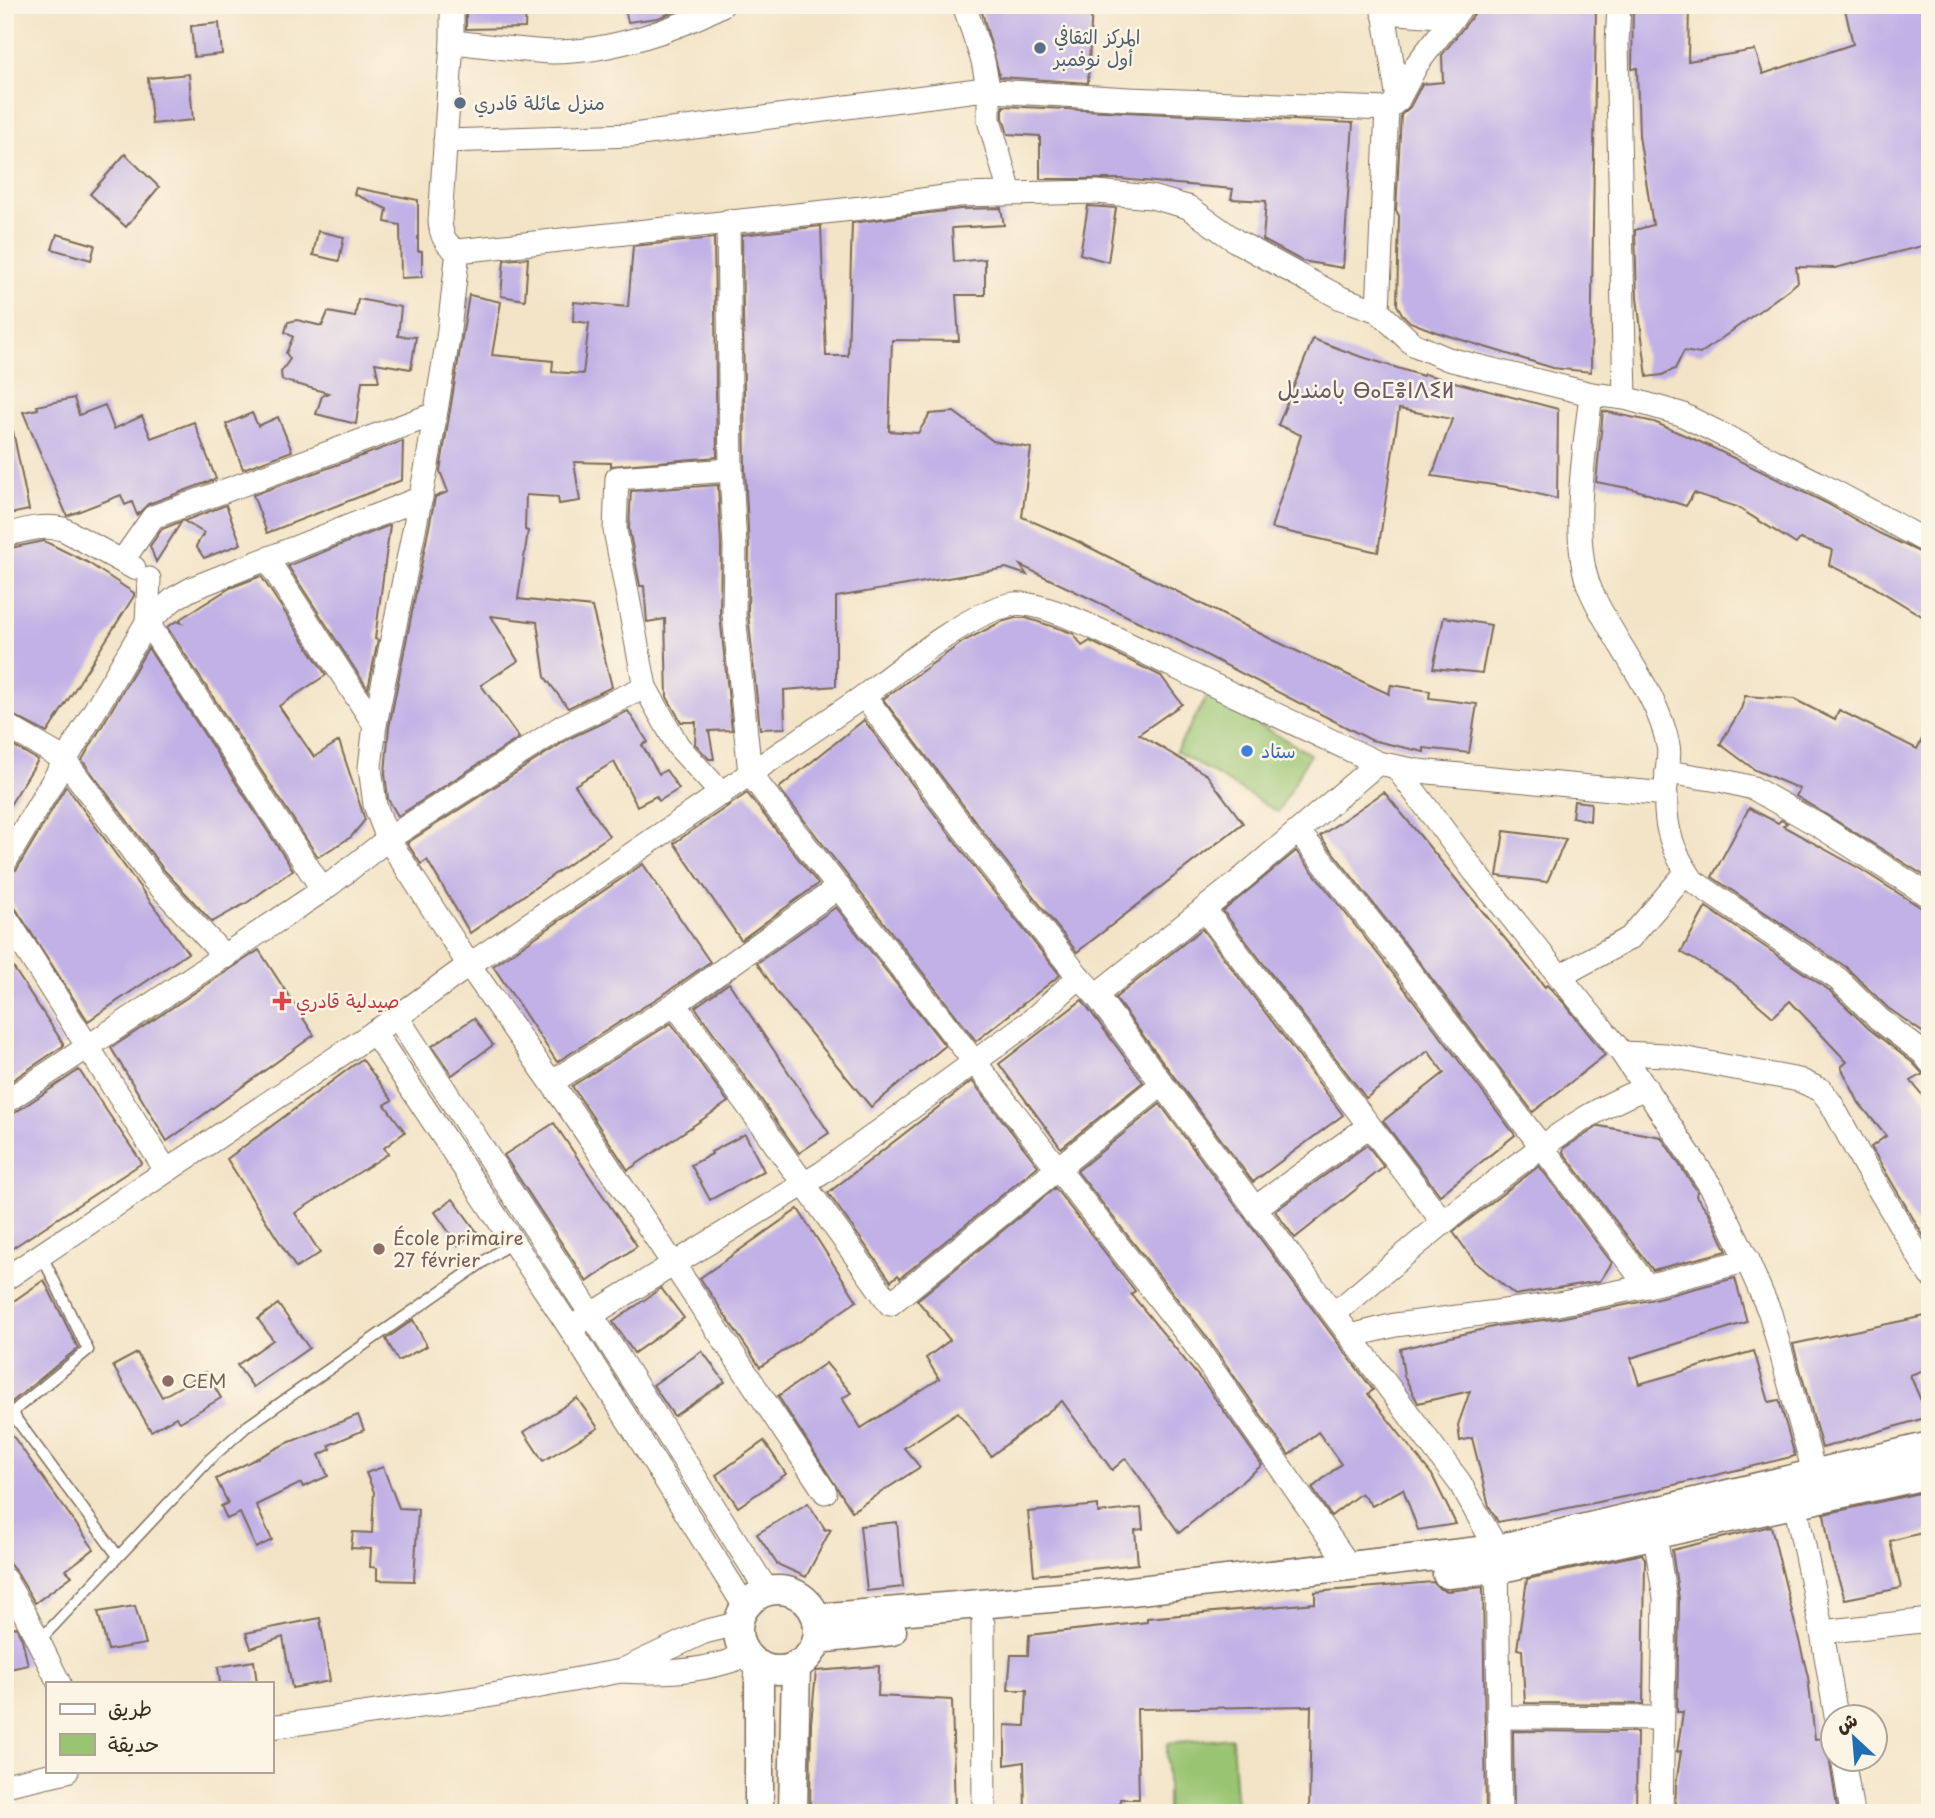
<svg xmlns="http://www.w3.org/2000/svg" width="1935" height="1818" font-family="'Playpen Sans','Playpen Sans Arabic','Noto Sans Tifinagh',sans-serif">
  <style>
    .green { fill: #99c471; stroke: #6a7748; stroke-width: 2 }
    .building { fill: #c1b1e6 }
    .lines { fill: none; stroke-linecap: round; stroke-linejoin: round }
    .service-casing { stroke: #7b6b59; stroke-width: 13 }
    .minor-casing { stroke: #7b6b59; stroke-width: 25 }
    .tertiary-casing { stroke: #7b6b59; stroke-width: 31 }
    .service { stroke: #fff; stroke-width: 10 }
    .minor { stroke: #fff; stroke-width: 23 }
    .tertiary { stroke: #fff; stroke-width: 28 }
    .service-dot { fill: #5c6f8a; stroke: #fcf5e5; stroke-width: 2.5 }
    .shop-dot { fill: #3f7fe0; stroke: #fcf5e5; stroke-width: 2.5 }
    .health-dot { fill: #e0444e; stroke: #fcf5e5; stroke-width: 2.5 }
    .education-dot { fill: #8d6e63; stroke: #fcf5e5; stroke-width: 2.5 }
    .labels { text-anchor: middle; stroke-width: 5; stroke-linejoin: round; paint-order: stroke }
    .service-label { font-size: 19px; fill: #4e5e75; stroke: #fcf5e5; text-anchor: start }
    .shop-label { font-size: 19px; fill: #366cbe; stroke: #fcf5e5; text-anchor: start }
    .health-label { font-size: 19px; fill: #be3a42; stroke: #fcf5e5; text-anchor: start }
    .education-label { font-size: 19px; fill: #785e54; stroke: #fcf5e5; text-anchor: start }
    .quarter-label { font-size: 23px; fill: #6a5964; stroke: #fcf5e5 }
  </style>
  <rect width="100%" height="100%" fill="#fcf5e5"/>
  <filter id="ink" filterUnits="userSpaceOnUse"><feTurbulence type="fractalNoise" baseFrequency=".0143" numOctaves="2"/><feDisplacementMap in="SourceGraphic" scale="14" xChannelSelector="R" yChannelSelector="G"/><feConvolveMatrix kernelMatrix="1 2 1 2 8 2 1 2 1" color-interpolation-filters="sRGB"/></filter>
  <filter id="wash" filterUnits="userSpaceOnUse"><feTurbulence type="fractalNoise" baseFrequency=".00686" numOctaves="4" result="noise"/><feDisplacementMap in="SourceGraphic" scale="28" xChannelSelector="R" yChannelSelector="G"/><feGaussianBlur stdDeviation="1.57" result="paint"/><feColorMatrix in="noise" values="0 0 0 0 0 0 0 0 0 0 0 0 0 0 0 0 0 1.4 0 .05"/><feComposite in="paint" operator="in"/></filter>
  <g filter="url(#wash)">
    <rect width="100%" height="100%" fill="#f3e4c7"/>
    <g class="green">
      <polygon points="1208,695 1310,754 1278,812 1176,751"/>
      <polygon points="1232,1738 1237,1813 1167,1813 1167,1744"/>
    </g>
    <g id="blocks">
      <g class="building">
        <polygon points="466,5 526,5 525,28 466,29"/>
        <polygon points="624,5 678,5 679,10 658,18 628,22"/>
        <polygon points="980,5 1092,5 1088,83 1000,77"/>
        <polygon points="1477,5 1596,5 1591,372 1553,368 1436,332 1410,322 1402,314 1397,305 1399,216 1396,210 1401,115 1410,107 1422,84 1443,82 1442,55 1474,14"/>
        <polygon points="1633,5 1689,5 1688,61 1755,50 1763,74 1853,44 1844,5 1930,5 1930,244 1835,268 1796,267 1798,282 1781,295 1700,354 1684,351 1675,369 1662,375 1647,377 1637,298 1635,230 1653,225 1639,136 1637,68 1632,69"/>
        <polygon points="219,23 222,54 194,57 191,26"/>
        <polygon points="189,74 193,120 152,124 148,78"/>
        <polygon points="1003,106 1353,123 1343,268 1302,261 1263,240 1266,201 1231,199 1233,189 1120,179 1040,179 1040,136 1008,134 1003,118"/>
        <polygon points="125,154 159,187 126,227 90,194"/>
        <polygon points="356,188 418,200 418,251 422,251 422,277 401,278 400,225 385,222 387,209 354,194"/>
        <polygon points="1088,206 1116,208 1108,262 1080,254"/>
        <polygon points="1001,208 1004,225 952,228 954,262 985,259 985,295 956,295 959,341 892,340 889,431 918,433 930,414 954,412 993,441 1031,448 1022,517 1075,540 1273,640 1389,694 1391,685 1430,691 1429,698 1477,704 1469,753 1424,748 1424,752 1371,740 1175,639 1020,565 1027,575 1006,568 836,597 836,686 784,690 785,728 760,729 748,613 749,547 745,470 742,235 821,226 826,356 848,356 852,223 960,209"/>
        <polygon points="318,231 344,237 339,261 313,255"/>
        <polygon points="57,234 95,245 91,260 52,249"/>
        <polygon points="714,238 717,457 611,466 611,463 574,462 580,501 559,504 558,497 526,495 525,530 528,531 518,599 592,607 612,687 568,708 545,677 537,622 491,616 518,661 481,685 519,738 398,816 388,799 385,773 389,727 435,497 448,492 440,471 469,295 501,302 492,355 553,361 552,372 583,374 589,323 573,321 574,302 628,307 633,246"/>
        <polygon points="528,258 525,300 501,296 504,260"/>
        <polygon points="358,299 401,307 398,336 416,337 411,369 375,363 379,381 362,381 356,424 316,414 322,396 328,393 282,380 281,372 290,359 286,353 293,337 285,332 288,322 297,320 322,326 328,312 355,317"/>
        <polygon points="1313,339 1356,355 1423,376 1424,374 1558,409 1557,499 1514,488 1432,476 1452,419 1399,409 1378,552 1271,528 1301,435 1278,425"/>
        <polygon points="74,398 79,415 105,405 114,429 142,416 151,438 194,422 216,479 148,504 137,515 132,502 125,505 121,495 67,516 23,412 38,409 37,406"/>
        <polygon points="1603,411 1654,422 1707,445 1826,503 1879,533 1930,557 1930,621 1869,584 1829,565 1832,550 1800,539 1796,544 1737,507 1694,493 1686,506 1633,489 1596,482"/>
        <polygon points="252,413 258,426 278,417 292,451 243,469 226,424"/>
        <polygon points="13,431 29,510 5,515 5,432"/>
        <polygon points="403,441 402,480 267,533 253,495"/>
        <polygon points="718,485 721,547 720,615 732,730 709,731 714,759 709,759 695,744 696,722 681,722 667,697 665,619 647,622 644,586 640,586 629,529 631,491"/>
        <polygon points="226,505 241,544 204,558 196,546 204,533 184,521"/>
        <polygon points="182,521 156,562 150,546 162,529"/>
        <polygon points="390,525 375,639 378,640 368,689 288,566"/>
        <polygon points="44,541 87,562 134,593 134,596 47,733 5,711 5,549"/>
        <polygon points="261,576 326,675 279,706 314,757 339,741 365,820 351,837 318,857 167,627 177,621 182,623 180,619 230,588"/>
        <polygon points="1444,617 1491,625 1482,673 1433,668"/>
        <polygon points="1015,618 1026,618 1064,630 1074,634 1082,646 1090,641 1161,676 1182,704 1139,734 1207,775 1243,823 1077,952 1000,854 883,699 964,641 1001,622"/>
        <polygon points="148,648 293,870 248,902 212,922 164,870 82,760"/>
        <polygon points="1745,696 1794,699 1835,720 1839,710 1917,749 1930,724 1930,879 1796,796 1800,789 1755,770 1720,744 1741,709"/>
        <polygon points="628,711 648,742 642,745 659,774 666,770 679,789 659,801 656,796 637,806 614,762 575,785 609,836 470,933 427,860 421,864 407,843 570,738"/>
        <polygon points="864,720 978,872 1060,975 976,1041 779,788"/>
        <polygon points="5,741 38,760 5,813"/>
        <polygon points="66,786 188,953 88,1021 5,892 5,876 17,869"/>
        <polygon points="1384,792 1545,987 1547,985 1564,1003 1605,1055 1533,1112 1407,946 1320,836"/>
        <polygon points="747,793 818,884 741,940 674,843"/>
        <polygon points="1574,801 1591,803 1590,821 1572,817"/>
        <polygon points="1749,808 1778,823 1781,820 1787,823 1783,826 1857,867 1922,908 1930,910 1930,1023 1925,1034 1888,1008 1846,967 1712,877"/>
        <polygon points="1504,831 1566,839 1547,882 1497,876"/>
        <polygon points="1296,851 1385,963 1515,1135 1440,1195 1383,1121 1444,1073 1428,1051 1366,1098 1223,911"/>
        <polygon points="643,864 710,962 667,992 557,1062 493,966"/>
        <polygon points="836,907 945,1046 871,1107 779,995 757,963"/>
        <polygon points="1706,907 1829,990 1869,1029 1913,1063 1923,1074 1911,1081 1930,1105 1930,1247 1871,1147 1886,1136 1859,1103 1841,1067 1847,1062 1790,1001 1773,1017 1732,982 1681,952"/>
        <polygon points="1202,929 1343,1115 1253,1182 1115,998"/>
        <polygon points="259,950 314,1035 167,1141 111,1048"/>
        <polygon points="5,955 63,1043 63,1046 5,1085"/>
        <polygon points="729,983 829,1133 799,1153 695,1007"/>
        <polygon points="1082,1000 1143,1082 1061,1148 999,1064"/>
        <polygon points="474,1018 493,1045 452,1075 432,1046"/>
        <polygon points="671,1023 728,1102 628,1170 572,1086"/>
        <polygon points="362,1059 392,1100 385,1105 405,1132 384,1148 388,1154 295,1213 320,1253 296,1268 227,1159"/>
        <polygon points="79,1070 142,1163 5,1253 5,1116 13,1114"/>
        <polygon points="972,1081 1038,1166 900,1278 898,1275 891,1281 828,1193"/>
        <polygon points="1160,1104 1373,1390 1368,1394 1432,1475 1456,1524 1418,1530 1403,1489 1372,1506 1361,1493 1331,1516 1312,1488 1341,1464 1318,1432 1289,1455 1204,1333 1077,1171"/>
        <polygon points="554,1123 637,1246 587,1282 504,1155"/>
        <polygon points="1599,1126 1661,1137 1697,1191 1696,1196 1709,1213 1727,1251 1653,1270 1563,1152 1564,1148"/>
        <polygon points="745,1134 764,1171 710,1200 691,1165 712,1154 711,1152"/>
        <polygon points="1367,1145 1384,1167 1295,1238 1275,1211"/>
        <polygon points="1539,1166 1612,1263 1600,1281 1515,1295 1475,1262 1453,1232"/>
        <polygon points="1055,1188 1135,1291 1131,1294 1207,1387 1262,1465 1179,1533 1126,1458 1112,1470 1062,1401 991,1456 958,1412 904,1448 920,1467 852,1511 778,1396 826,1363 851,1393 842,1398 861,1428 939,1379 926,1358 950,1340 917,1300"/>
        <polygon points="453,1199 477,1232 458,1245 435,1212"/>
        <polygon points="798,1209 857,1301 760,1367 700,1278"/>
        <polygon points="1735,1278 1747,1322 1631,1358 1639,1384 1754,1351 1769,1402 1779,1400 1795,1456 1628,1496 1498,1522 1489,1506 1472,1438 1460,1441 1458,1425 1470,1391 1418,1403 1404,1376 1400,1349 1497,1326 1560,1318 1650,1300"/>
        <polygon points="44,1280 78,1348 12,1402 5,1416 5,1307"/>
        <polygon points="661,1288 684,1318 634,1353 613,1322"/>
        <polygon points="278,1304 309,1348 253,1387 237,1365 273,1340 258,1319"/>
        <polygon points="1930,1315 1930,1368 1910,1375 1928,1417 1822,1448 1793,1344"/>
        <polygon points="413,1320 427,1346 398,1361 386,1339"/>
        <polygon points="702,1351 725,1382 674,1416 653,1385"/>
        <polygon points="137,1353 162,1397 206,1372 221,1398 180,1422 176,1417 151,1431 113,1366"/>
        <polygon points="577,1398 598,1428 543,1461 524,1432"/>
        <polygon points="358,1415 364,1430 329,1445 331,1449 319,1455 328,1476 303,1487 301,1483 256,1505 272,1540 256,1548 240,1513 227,1519 221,1506 228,1503 216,1479 285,1444"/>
        <polygon points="5,1425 94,1549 66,1570 72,1576 35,1603 17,1573 5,1559"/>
        <polygon points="764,1441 786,1474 738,1507 716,1475"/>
        <polygon points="383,1467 399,1508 418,1509 414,1581 377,1580 377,1568 370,1567 371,1549 351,1548 353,1532 372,1533 374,1492 366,1473"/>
        <polygon points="1924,1492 1930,1517 1930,1531 1890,1541 1901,1588 1845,1599 1831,1557 1824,1514"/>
        <polygon points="808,1503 825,1529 823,1530 831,1529 806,1577 777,1564 757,1534"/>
        <polygon points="1098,1505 1098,1513 1141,1508 1143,1529 1135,1530 1138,1564 1034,1575 1028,1512"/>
        <polygon points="897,1522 903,1587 867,1591 860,1526"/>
        <polygon points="1771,1526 1808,1677 1815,1739 1826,1738 1838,1813 1675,1813 1676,1784 1681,1751 1677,1752 1683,1712 1677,1712 1679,1599 1672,1550"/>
        <polygon points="1642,1554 1645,1559 1643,1704 1525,1703 1522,1650 1517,1649 1527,1579"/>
        <polygon points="1433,1582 1440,1589 1448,1591 1483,1587 1486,1813 1309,1813 1311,1706 1137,1709 1139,1799 1120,1799 1121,1813 1025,1813 1024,1762 1005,1765 1005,1725 1025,1726 1027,1690 1008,1690 1011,1655 1028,1655 1029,1635 1147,1622 1147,1618 1315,1603 1315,1592"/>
        <polygon points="135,1606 146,1644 108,1650 98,1612"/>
        <polygon points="320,1618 330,1681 292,1688 283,1637 251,1648 246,1633"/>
        <polygon points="16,1627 22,1639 28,1665 5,1670 5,1630"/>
        <polygon points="254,1661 257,1683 220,1683 218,1667"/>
        <polygon points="879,1666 878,1696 952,1700 955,1813 810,1813 811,1723 816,1671"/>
        <polygon points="1513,1731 1637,1732 1636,1813 1514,1813"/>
      </g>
    </g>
  </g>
  <g filter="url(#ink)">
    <use href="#blocks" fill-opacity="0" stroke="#7b6b59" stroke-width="2"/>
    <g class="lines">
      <defs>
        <g id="service">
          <polyline points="41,1254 88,1350 17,1408 14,1413 16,1419 118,1556"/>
          <polyline points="39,1641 210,1459 246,1427 512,1242"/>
        </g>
        <g id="minor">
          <polyline points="964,5 983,61 989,92 989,120 1010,193"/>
          <polyline points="1383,5 1398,100"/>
          <polyline points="1463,5 1417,64 1398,100 1387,109 1378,311 1413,344 1448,359 1591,394 1625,398 1681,414 1820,484 1930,543"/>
          <polyline points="1619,5 1617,44 1625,398"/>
          <polyline points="1383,12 1454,17"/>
          <polyline points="452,42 452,5"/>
          <polyline points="445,141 633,135 977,90 1129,99 1387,109"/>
          <polyline points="728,221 731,470 735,547 734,614 750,774 1193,1342 1350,1567"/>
          <path d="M 458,251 C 445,245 441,235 440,221 L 452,42 C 485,45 520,51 553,52 C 607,52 675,31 722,5"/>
          <path d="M 1591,394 C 1585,448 1569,542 1591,591 C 1612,640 1658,692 1668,745 C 1670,753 1668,763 1667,772"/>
          <path d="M 5,535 C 25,530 43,524 63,529 L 134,568"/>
          <polyline points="267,559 375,725"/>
          <polyline points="123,560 153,517 435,414"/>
          <polyline points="149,579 147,622 323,890"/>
          <polyline points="5,725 64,759 153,879 225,957"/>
          <polyline points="1396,767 1475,872 1622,1053 1713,1190 1744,1253 1770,1313 1814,1472"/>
          <polyline points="1666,787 1667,772 1724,781 1753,788 1818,825 1930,896"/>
          <polyline points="722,794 678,746 645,687 615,530 617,478 731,470"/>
          <polyline points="1298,831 1396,954 1647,1286 1748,1260"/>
          <polyline points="5,862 147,622 175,598 193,588 421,498"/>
          <polyline points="1204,909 1443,1222"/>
          <polyline points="5,916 166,1170"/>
          <polyline points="1560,976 1630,938 1687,872"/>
          <path d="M 1096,995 L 1079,977 L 989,863 L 864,696 C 898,670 972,610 1013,604 C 1047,599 1136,649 1171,665 C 1240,698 1309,731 1378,763"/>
          <polyline points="675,1004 890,1304 1161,1085"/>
          <polyline points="397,1017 591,1314 768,1592"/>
          <polyline points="374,1032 570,1328 746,1608"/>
          <polyline points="1622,1053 1666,1055 1799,1080 1821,1090 1831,1103 1864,1164 1930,1275"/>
          <polyline points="552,1082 675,1004 839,887"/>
          <polyline points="5,1102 323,890 388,839 563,726 645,687"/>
          <polyline points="1255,1208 1369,1126"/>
          <polyline points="5,1279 397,1017 469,965 864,696"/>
          <path d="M 1334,1314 C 1389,1268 1443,1221 1500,1178 C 1546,1143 1591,1109 1646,1088"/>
          <polyline points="578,1323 822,1173 1032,1020 1079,977"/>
          <polyline points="1351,1336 1395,1325 1558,1304 1647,1286"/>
          <polyline points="825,1492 577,1119 469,965 388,839 375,805 370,767 375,725 427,465 448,338 458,251 871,207 959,195 1097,192 1151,197 1188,207 1236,241 1298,275 1341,298 1378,311"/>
          <polyline points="1795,1503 1822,1632 1836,1716"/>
          <polyline points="1655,1535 1665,1599 1661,1813"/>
          <polyline points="5,1580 25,1614 59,1683"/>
          <polyline points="983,1624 984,1813"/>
          <polyline points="1822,1632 1930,1620"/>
          <polyline points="623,1670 704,1632 740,1623"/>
          <polyline points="1499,1717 1662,1718"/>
          <path d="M 271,1727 L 476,1698 L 621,1671 C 662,1674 709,1671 747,1655"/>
          <polyline points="1843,1758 1852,1813"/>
          <polyline points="5,1785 67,1771"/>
          <path d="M 1500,1813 L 1497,1549 L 1460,1483 L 1096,995 L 1238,882 L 1378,763 L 1418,771 L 1666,794 C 1664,828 1673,853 1693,881 L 1838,979 L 1879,1019 L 1923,1053 L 1930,1062"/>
        </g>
        <g id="tertiary">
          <polyline points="1447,1574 1497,1569 1930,1474"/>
          <circle cx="778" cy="1630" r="40"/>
          <polyline points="817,1618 1131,1591 1497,1549 1930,1446"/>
          <polyline points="818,1639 892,1631"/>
          <polyline points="759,1665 759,1813"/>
          <polyline points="793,1813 796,1665"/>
        </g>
      </defs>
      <use href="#service" class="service-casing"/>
      <use href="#minor" class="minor-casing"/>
      <use href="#tertiary" class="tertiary-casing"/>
      <use href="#service" class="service"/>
      <use href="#minor" class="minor"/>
      <use href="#tertiary" class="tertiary"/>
    </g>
  </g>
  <g class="service-dot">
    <circle cx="1040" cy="48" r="7"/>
    <circle cx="460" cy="103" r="7"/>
  </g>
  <circle class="shop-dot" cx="1247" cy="751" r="7"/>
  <path class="health-dot" d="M278.5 990.5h7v7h7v7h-7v7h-7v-7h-7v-7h7z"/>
  <g class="education-dot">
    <circle cx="379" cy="1249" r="7"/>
    <circle cx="168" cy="1381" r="7"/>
  </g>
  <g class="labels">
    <g class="service-label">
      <text x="1054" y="44">المركز الثقافي<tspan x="1054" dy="22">أول نوفمبر</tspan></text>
      <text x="474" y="110">منزل عائلة قادري</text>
    </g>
    <g class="shop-label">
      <text x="1261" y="758">ستاد</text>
    </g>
    <g class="health-label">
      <text x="296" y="1008">صيدلية قادري</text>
    </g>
    <g class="education-label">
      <text x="393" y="1245">École primaire<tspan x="393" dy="22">27 février</tspan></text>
      <text x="182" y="1388">CEM</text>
    </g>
    <g class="quarter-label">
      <text x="1366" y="398">بامنديل ⴱⴰⵎⴻⵏⴷⵉⵍ</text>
    </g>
  </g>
  <rect width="1935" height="1818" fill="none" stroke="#fcf5e5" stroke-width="28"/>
  <rect x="46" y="1682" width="228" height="91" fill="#fcf5e5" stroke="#afa495" stroke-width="2"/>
  <rect x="60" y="1704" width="35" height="10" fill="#ffffff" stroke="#afa495" stroke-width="2"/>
  <text x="108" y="1716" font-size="21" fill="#3b2a1e">طريق</text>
  <rect x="60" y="1734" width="35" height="21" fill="#99c471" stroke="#afa495" stroke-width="2"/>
  <text x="108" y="1752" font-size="21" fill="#3b2a1e">حديقة</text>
  <g transform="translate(1854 1738) rotate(334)"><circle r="33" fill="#fcf5e5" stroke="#afa495" stroke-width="2"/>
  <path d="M0-5L12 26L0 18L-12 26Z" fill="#1f6fb2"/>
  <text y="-10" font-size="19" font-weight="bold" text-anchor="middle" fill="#3b2a1e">ش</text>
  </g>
</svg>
